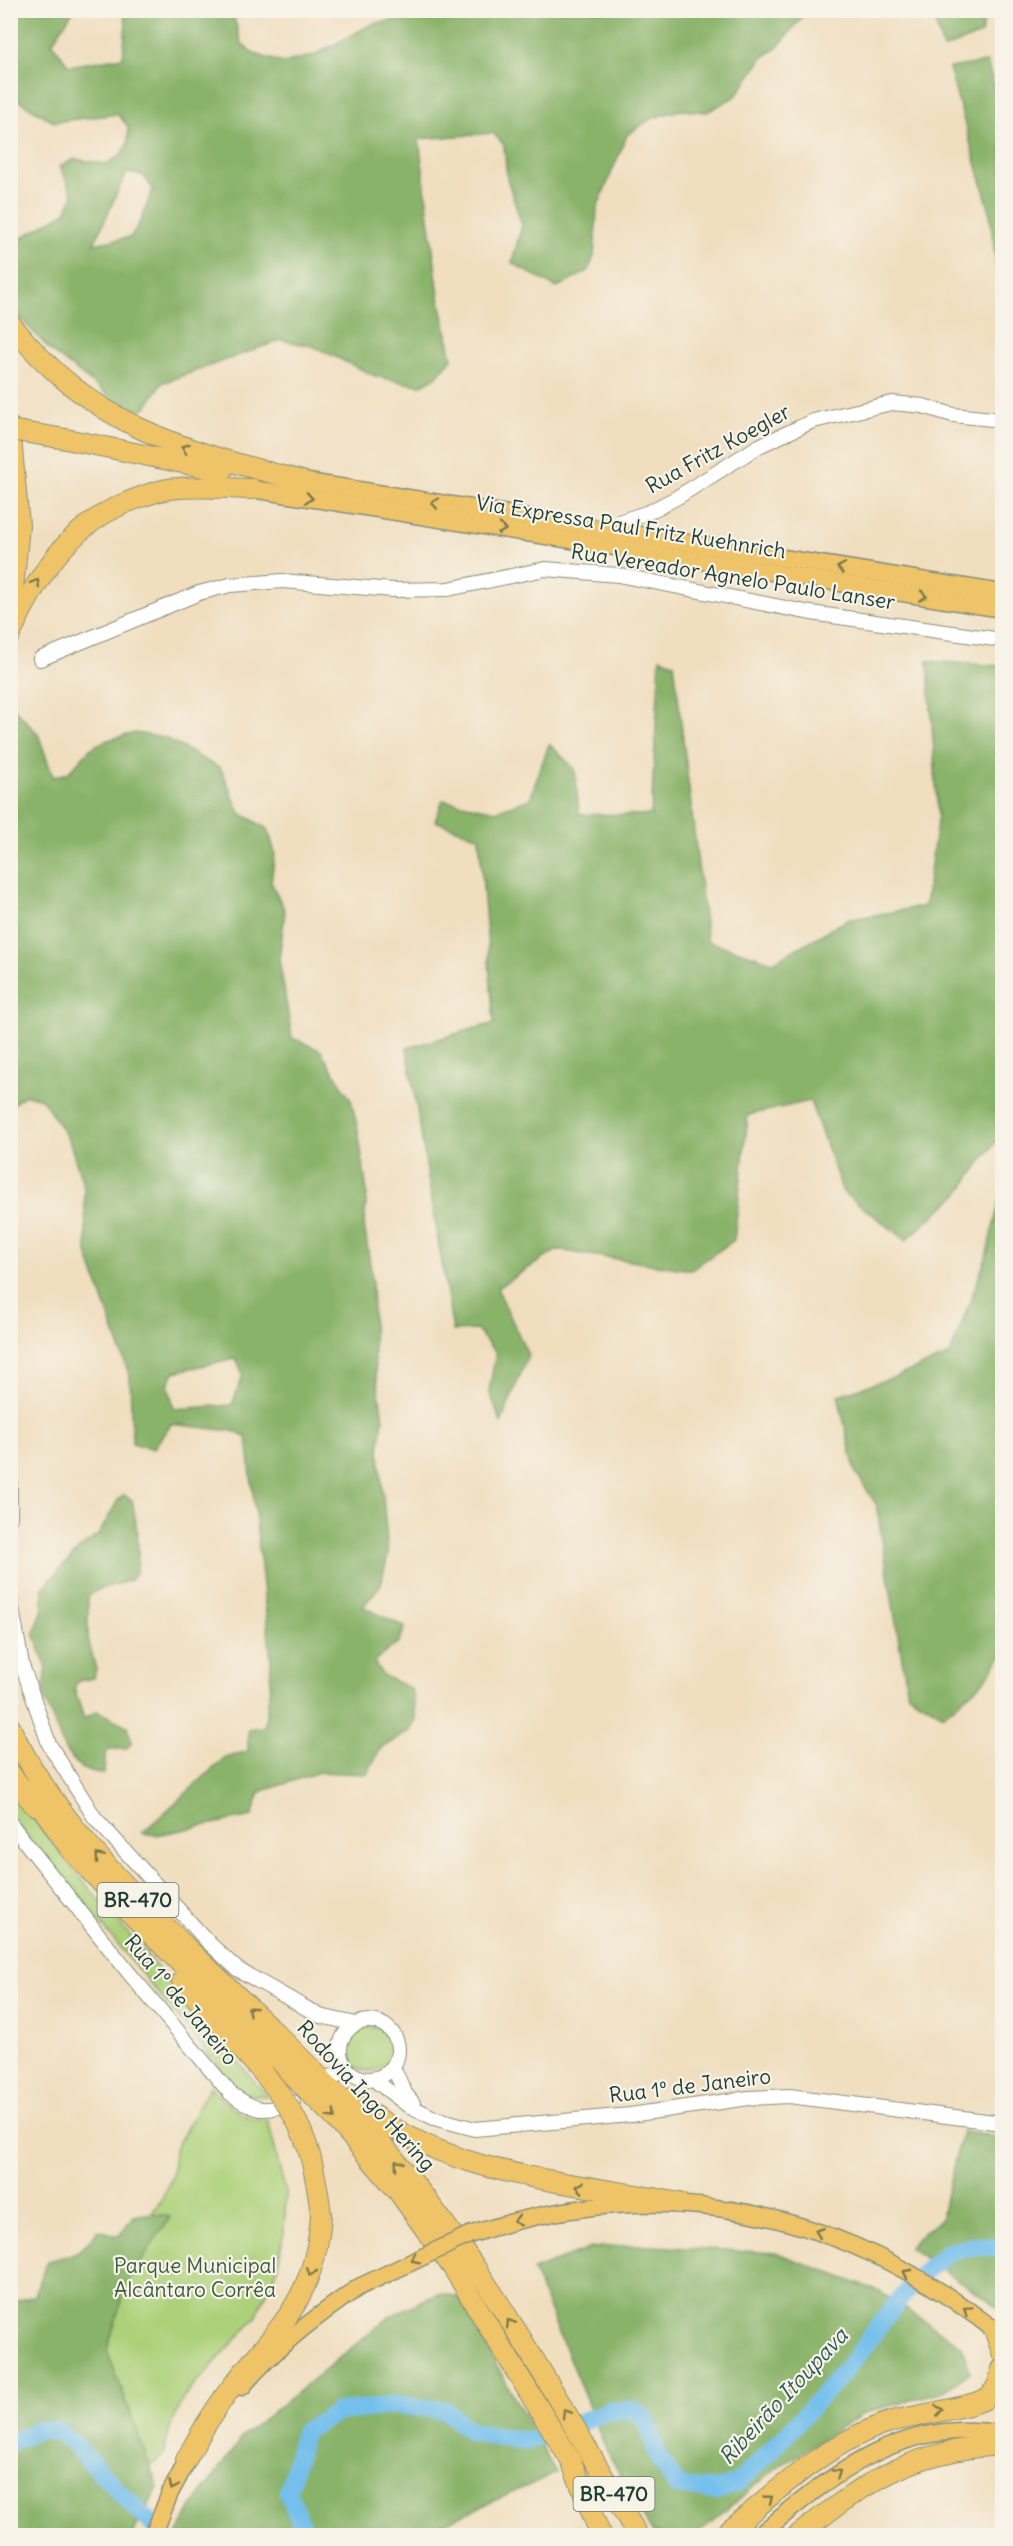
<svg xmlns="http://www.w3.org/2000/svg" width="1013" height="2546" font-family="Delius,sans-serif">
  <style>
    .green { fill: #add17a; stroke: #668757; stroke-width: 1.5 }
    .forest { fill: #8ab36a; stroke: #54784f; stroke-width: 1.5; fill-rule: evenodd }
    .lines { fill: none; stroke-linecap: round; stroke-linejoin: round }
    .river { stroke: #74bfed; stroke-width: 18 }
    .minor-casing { stroke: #888e7a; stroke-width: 16 }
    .major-casing { stroke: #888e7a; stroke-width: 19 }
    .highway-casing { stroke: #888e7a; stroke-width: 22 }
    .minor { stroke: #fff; stroke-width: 14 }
    .major { stroke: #efc469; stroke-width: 16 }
    .highway { stroke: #efc469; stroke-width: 20 }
    .major-bridge-casing { stroke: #888e7a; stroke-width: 19; stroke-linecap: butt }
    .highway-bridge-casing { stroke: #888e7a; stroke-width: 22; stroke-linecap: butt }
    .major-bridge { stroke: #efc469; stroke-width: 16 }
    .highway-bridge { stroke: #efc469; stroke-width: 20 }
    .oneway { stroke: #7d7a4c }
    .labels { text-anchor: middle; stroke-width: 4.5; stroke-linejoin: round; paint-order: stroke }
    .shield { fill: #f7f3e8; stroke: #60746a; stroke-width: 1.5 }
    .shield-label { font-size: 20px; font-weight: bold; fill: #1f3d34 }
    .street-label { font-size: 21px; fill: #1f3d34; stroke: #f7f3e8 }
    .park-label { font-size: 21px; fill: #3b5b42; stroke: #f7f3e8 }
    .water-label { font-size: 22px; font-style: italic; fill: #305759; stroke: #f7f3e8 }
  </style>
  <rect width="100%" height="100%" fill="#f7f3e8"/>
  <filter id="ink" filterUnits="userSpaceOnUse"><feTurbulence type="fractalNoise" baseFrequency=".0167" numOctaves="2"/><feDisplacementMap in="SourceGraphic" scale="12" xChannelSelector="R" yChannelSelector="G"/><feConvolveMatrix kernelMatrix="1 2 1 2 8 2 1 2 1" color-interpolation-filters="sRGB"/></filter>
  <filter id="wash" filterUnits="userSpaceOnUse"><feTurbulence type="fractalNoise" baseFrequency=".008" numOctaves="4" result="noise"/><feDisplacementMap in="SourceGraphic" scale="24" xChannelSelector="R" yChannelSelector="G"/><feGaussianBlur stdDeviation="1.35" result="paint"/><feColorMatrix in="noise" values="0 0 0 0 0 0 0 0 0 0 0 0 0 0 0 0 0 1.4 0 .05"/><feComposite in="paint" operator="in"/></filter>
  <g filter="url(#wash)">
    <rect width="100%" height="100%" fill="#f0debf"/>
    <g class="green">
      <polygon points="10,1788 73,1869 267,2096 247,2095 235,2086 11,1816"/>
      <circle cx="369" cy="2049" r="22"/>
      <path d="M 210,2086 C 226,2105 243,2120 268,2121 L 286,2194 L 284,2232 L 277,2270 L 256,2317 L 183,2398 L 172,2422 L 163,2455 L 157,2462 L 144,2466 L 88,2351 L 108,2277 L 161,2200 L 172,2177 L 174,2151 Z"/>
    </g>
    <g class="forest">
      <path d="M 11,11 L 73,11 L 52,43 L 69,66 L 123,57 L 126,22 L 123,11 L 232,11 L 241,42 L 252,53 L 283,63 L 315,55 L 372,24 L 450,11 L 807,11 L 777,48 L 764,56 L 736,96 L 707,112 L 681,110 L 652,118 L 627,135 L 597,208 L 594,256 L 588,271 L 557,288 L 512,263 L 522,225 L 507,178 L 504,145 L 493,133 L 419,139 L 439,296 L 452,359 L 436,377 L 422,385 L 406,383 L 375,376 L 313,346 L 281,340 L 162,383 L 145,408 L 130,412 L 52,352 L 11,308 L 11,244 L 66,212 L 73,195 L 60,166 L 75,159 L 106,164 L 120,156 L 128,143 L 128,126 L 117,114 L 54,122 L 11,96 ZM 126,173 L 143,175 L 153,189 L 141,220 L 131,237 L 94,244 Z"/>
      <polygon points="932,11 981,11 984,20 981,34 943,49"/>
      <polygon points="987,62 1002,116 1002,269 997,272 989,208 949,68"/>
      <polygon points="660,658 674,663 707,941 773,962 847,920 925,906 938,816 928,661 1002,666 1002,1133 959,1193 906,1240 843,1192 810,1101 748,1115 734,1240 691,1270 557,1250 497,1288 528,1355 501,1423 489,1391 496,1353 477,1330 453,1331 407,1048 494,1023 479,837 435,821 443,800 496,811 530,799 549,744 575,769 579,814 651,815"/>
      <path d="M 11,705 L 38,734 L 53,777 L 68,773 L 90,749 L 104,741 L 135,733 L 165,738 L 221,769 L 240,813 L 268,829 L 275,853 L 271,882 L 285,911 L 279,959 L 292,1038 L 320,1050 L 351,1100 L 358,1130 L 367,1193 L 364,1224 L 372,1278 L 374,1361 L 383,1418 L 379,1451 L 388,1554 L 381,1584 L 363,1607 L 405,1627 L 399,1642 L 374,1661 L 382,1675 L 411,1689 L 416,1719 L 409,1732 L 381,1748 L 367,1774 L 319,1772 L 260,1792 L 252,1816 L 156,1835 L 142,1833 L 225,1758 L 248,1751 L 248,1729 L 264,1727 L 270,1690 L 271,1659 L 247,1438 L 233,1431 L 171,1424 L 153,1449 L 132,1443 L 130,1377 L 87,1253 L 84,1187 L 69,1140 L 42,1099 L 26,1095 L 11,1105 ZM 236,1358 L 243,1375 L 232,1405 L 174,1409 L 168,1385 L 174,1372 Z"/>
      <polygon points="1002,1190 1002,1655 985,1680 944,1715 908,1694 876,1504 855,1471 838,1395 892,1378 950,1355 986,1258"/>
      <path d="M 124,1495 L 132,1500 C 135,1515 145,1573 130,1580 C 116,1586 98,1586 88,1597 L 88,1639 L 96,1670 L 93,1678 L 78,1681 L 74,1688 L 84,1719 L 97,1711 L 127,1726 L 132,1742 L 126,1749 L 109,1749 L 105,1756 L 104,1774 L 82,1769 L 65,1750 L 44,1698 L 46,1667 L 34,1633 L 43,1609 L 43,1588 L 79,1549 L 99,1534 L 118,1500 Z"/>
      <polygon points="962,2131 1002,2138 1002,2309 908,2247 941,2218"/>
      <path d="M 152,2213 L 170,2217 L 127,2283 L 107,2350 L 158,2488 L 132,2535 L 11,2535 L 11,2302 L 35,2296 L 47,2261 C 74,2255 81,2253 98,2230 L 119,2236 L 133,2216 Z"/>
      <polygon points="636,2245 777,2253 880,2292 962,2346 970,2372 944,2391 864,2413 775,2469 696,2535 663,2535 652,2532 607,2451 533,2270 591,2248"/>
      <polygon points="438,2293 459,2297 556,2473 440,2525 443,2535 177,2535 192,2507 242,2437 391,2316"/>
    </g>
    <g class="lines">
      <g class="river">
        <polyline points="10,2443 38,2430 56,2430 73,2443 122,2495 165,2536"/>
        <polyline points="306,2536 288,2492 304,2431 338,2412 398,2405 445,2410 471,2432 527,2441 610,2411 633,2410 646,2419 657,2455 677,2486 716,2491 739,2482 788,2433 852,2362 900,2299 920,2276 946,2253 974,2246 1002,2248"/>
      </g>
    </g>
  </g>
  <g filter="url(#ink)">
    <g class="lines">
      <defs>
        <g id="minor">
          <polyline points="597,529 649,512 676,498 759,446 813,421 892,403 923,406 953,415 1002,420"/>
          <polyline points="40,659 199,593 230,585 282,581 393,590 448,589 545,569 618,575 811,613 1002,640"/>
          <polyline points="10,1481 10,1518"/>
          <polyline points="10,1597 22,1665 49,1744 95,1818 208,1942 237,1969 320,2016 356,2024"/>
          <path d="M 10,1823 L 129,1973 L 230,2093 C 255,2111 263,2114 293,2102"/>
          <circle cx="369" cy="2050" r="29"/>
          <polyline points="393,2067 405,2093 413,2103"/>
          <polyline points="329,2077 350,2072"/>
          <polyline points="373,2079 406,2104 434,2118 475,2129 630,2115 749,2098 789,2096 1002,2123"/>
        </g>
        <g id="major">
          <polyline points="302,481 1002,593"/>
          <polyline points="252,489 1002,609"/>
          <path d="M 469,2235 C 663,2170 843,2208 1002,2336"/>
          <path d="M 242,2387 C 275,2347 317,2316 359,2287"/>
          <polyline points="153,2536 170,2493 193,2450"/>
          <path d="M 758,2536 C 831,2476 901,2416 1002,2434"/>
        </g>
        <g id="highway">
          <path d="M 10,323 C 91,426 182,450 302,481"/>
          <polyline points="10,427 19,525 10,621"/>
          <polyline points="66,439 222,471"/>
          <path d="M 10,635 C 36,578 66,529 125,503 C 139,498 154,491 169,489 C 196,486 224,488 252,489"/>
          <path d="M 10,1727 C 52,1814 119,1881 187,1948 C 247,2005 307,2062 363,2123 C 474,2245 555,2394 638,2536"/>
          <polyline points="10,1773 34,1805"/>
          <polyline points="30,1790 70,1849 119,1902 337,2120 397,2190 453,2268 571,2461 601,2536"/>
          <polyline points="182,1982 263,2073"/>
          <path d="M 352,2099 C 448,2179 564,2179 679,2203"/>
          <polyline points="994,2329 1002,2352"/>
          <path d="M 186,2460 C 198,2437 211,2415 227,2393 C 276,2328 315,2303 321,2215"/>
          <path d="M 723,2536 C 775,2493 825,2443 890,2422 C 911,2416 977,2407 988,2397 C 997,2391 1000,2379 1002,2369"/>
          <path d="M 797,2536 C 867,2481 911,2450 1002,2445"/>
        </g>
      </defs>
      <use href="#minor" class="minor-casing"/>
      <use href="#major" class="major-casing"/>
      <use href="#highway" class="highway-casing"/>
      <use href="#minor" class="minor"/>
      <use href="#major" class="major"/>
      <use href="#highway" class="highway"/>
      <defs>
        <polyline id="major-bridge" points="359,2287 469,2235"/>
        <g id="highway-bridge">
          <polyline points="10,430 66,439"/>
          <path d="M 263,2073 C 303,2118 314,2155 321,2215"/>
        </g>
      </defs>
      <use href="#major-bridge" class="major-bridge-casing"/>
      <use href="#highway-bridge" class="highway-bridge-casing"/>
      <use href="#major-bridge" class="major-bridge"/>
      <use href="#highway-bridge" class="highway-bridge"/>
    </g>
    <defs><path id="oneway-chevron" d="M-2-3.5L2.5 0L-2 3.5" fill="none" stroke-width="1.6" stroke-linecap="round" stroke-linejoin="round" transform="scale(1.5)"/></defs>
    <g class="oneway">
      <use href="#oneway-chevron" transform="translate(185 448) rotate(-161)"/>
      <use href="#oneway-chevron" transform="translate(309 498) rotate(9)"/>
      <use href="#oneway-chevron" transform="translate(435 503) rotate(-170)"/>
      <use href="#oneway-chevron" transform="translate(502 529) rotate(9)"/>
      <use href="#oneway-chevron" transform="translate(841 568) rotate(-171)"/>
      <use href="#oneway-chevron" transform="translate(36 583) rotate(-60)"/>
      <use href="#oneway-chevron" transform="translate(923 596) rotate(9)"/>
      <use href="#oneway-chevron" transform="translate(99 1857) rotate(-131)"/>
      <use href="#oneway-chevron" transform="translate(251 2010) rotate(-137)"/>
      <use href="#oneway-chevron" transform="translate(332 2115) rotate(46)"/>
      <use href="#oneway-chevron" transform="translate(398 2164) rotate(-131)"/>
      <use href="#oneway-chevron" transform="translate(580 2187) rotate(-172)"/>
      <use href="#oneway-chevron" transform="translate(517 2221) rotate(168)"/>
      <use href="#oneway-chevron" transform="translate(819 2232) rotate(-159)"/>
      <use href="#oneway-chevron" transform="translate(415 2259) rotate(153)"/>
      <use href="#oneway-chevron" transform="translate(311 2272) rotate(109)"/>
      <use href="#oneway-chevron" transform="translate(907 2273) rotate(-152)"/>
      <use href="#oneway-chevron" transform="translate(967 2310) rotate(-145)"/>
      <use href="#oneway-chevron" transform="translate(510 2323) rotate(-122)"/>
      <use href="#oneway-chevron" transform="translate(939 2410) rotate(-11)"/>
      <use href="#oneway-chevron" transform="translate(566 2413) rotate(-121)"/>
      <use href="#oneway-chevron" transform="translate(837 2473) rotate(-34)"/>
      <use href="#oneway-chevron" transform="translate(173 2486) rotate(115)"/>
      <use href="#oneway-chevron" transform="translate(769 2499) rotate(-39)"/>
    </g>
  </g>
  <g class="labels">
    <g class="shield">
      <rect x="97.5" y="1883" width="81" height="34" rx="4.5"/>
      <rect x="573.5" y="2477" width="81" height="34" rx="4.5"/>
    </g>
    <g class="shield-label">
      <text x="138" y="1907">BR-470</text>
      <text x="614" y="2501">BR-470</text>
    </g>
    <g class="street-label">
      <text transform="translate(718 449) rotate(-29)" y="7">Rua Fritz Koegler</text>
      <text transform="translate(631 527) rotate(9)" y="7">Via Expressa Paul Fritz Kuehnrich</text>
      <text transform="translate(733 577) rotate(9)" y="7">Rua Vereador Agnelo Paulo Lanser</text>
      <text transform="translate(181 2000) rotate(50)" y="7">Rua 1º de Janeiro</text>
      <text transform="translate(690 2086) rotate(-7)" y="7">Rua 1º de Janeiro</text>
      <text transform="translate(366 2096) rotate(48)" y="7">Rodovia Ingo Hering</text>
    </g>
    <g class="park-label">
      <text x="195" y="2273">Parque Municipal<tspan x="195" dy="24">Alcântaro Corrêa</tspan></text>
    </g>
    <g class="water-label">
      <text transform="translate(783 2396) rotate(-47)" y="8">Ribeirão Itoupava</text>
    </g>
  </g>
  <rect width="1013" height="2546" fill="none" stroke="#f7f3e8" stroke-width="36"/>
</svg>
